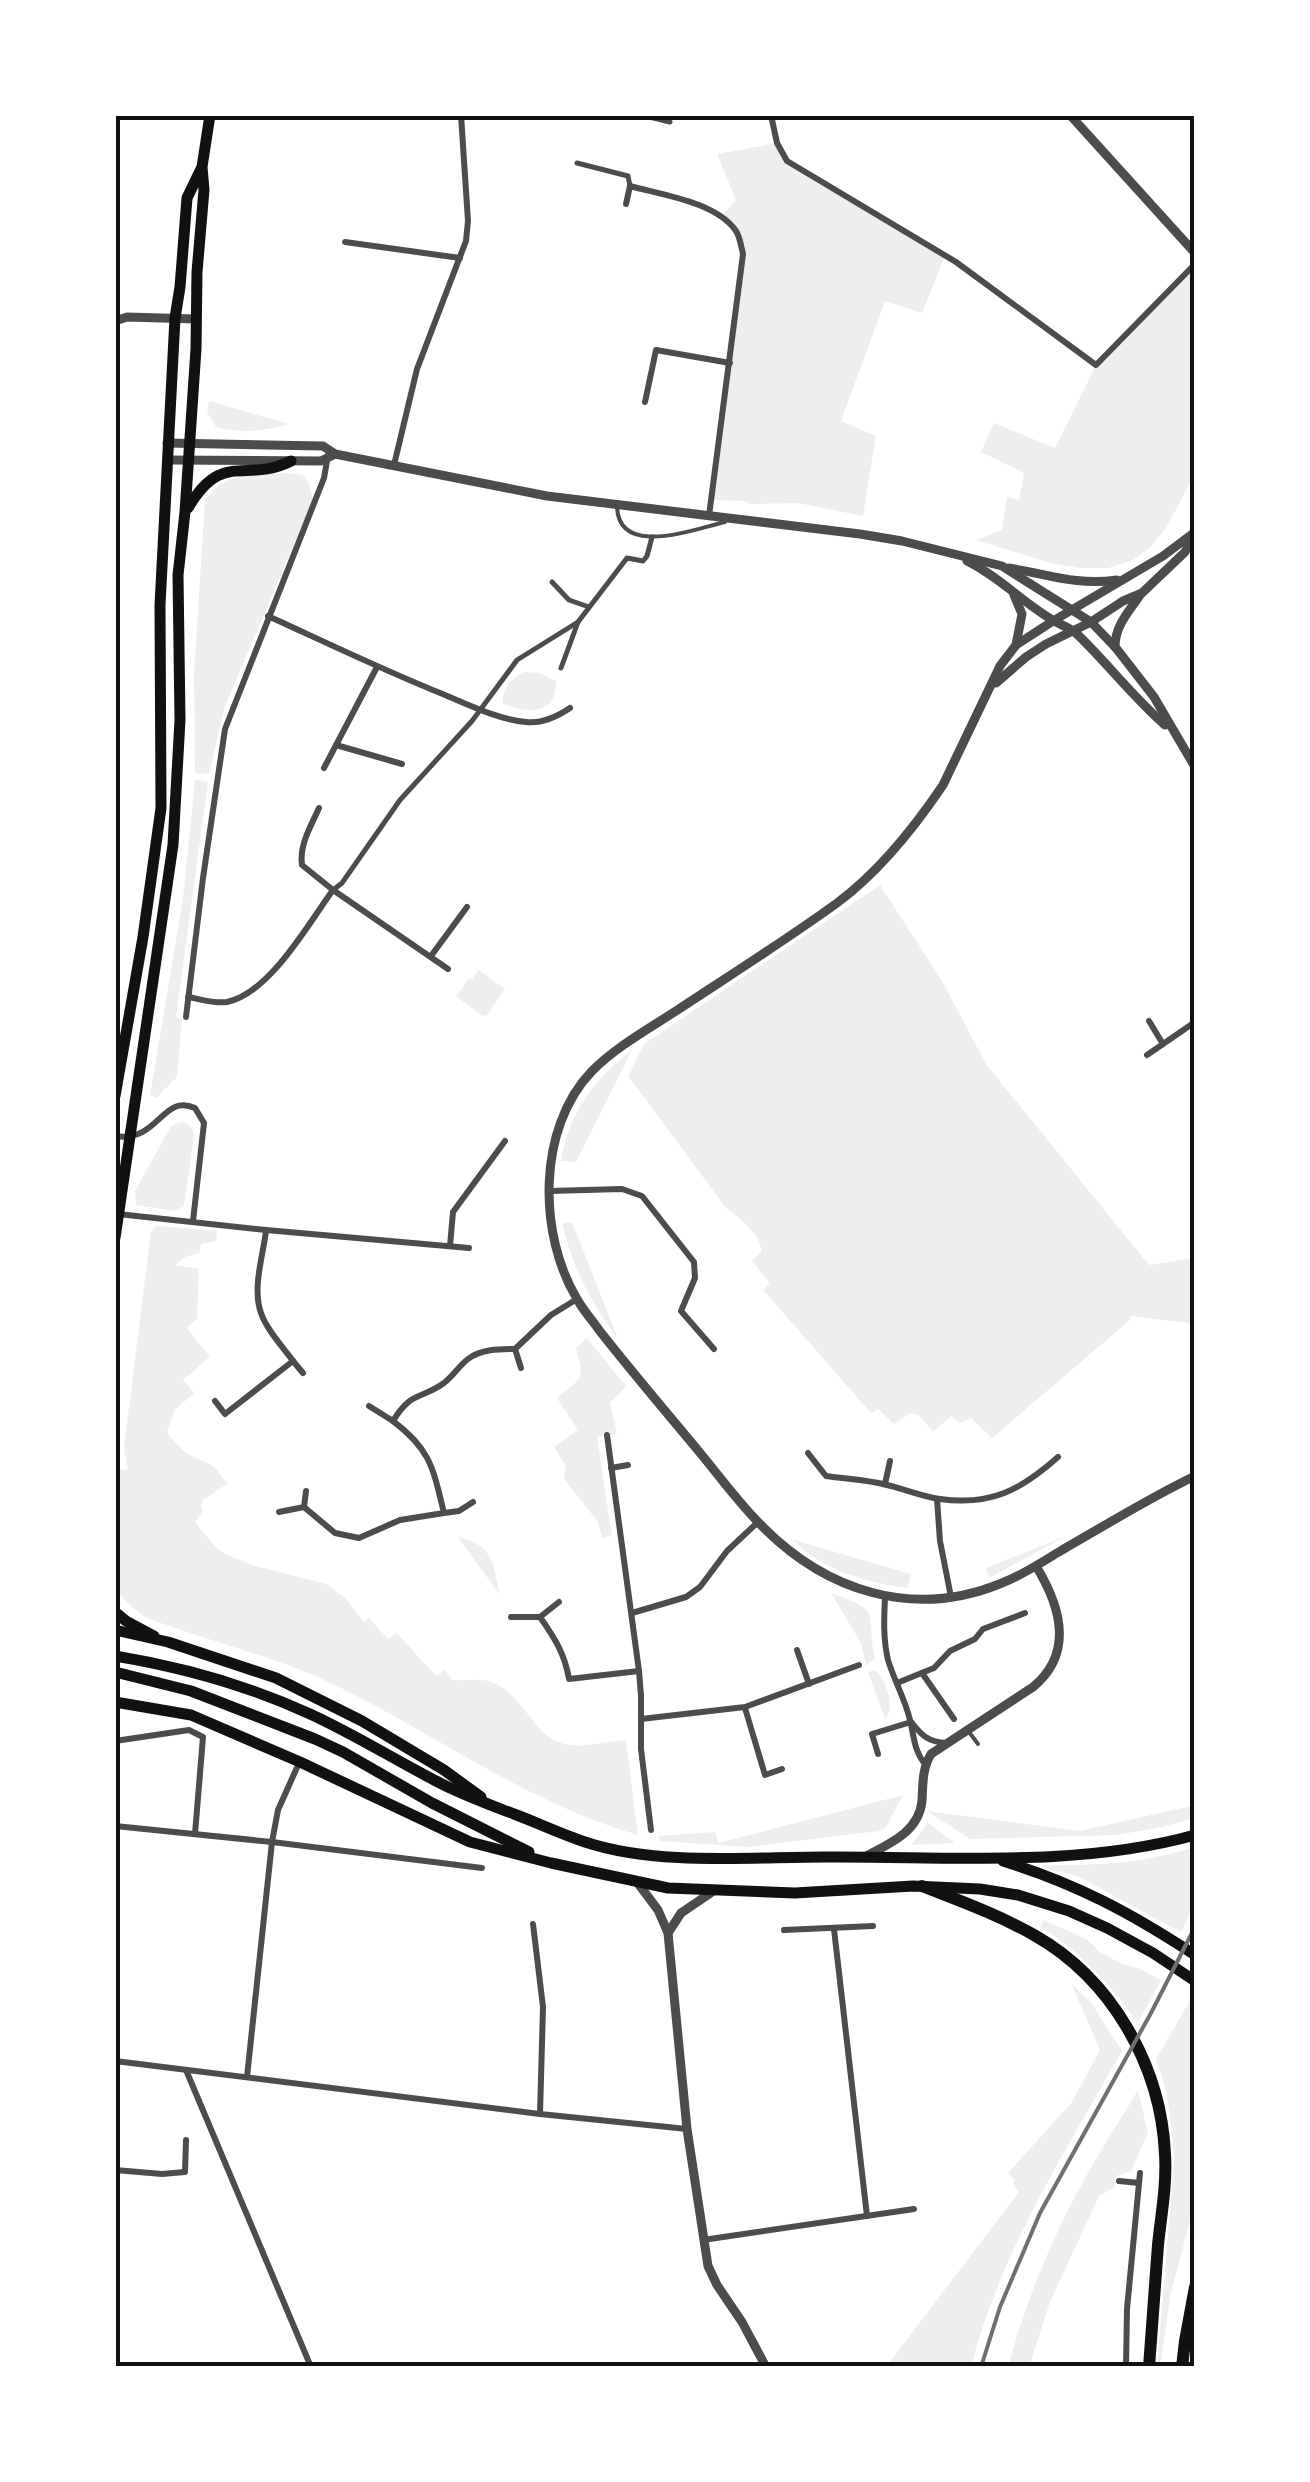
<svg xmlns="http://www.w3.org/2000/svg" width="1310" height="2482" font-family="'PT Sans Narrow',sans-serif">
  <style>
    .green { fill: #eee }
    .lines { fill: none; stroke-linecap: round; stroke-linejoin: round }
    .service { stroke: #4c4c4c; stroke-width: 4 }
    .pedestrian { stroke: #4c4c4c; stroke-width: 5 }
    .minor { stroke: #4c4c4c; stroke-width: 6 }
    .tertiary { stroke: #4c4c4c; stroke-width: 9 }
    .primary { stroke: #111; stroke-width: 11 }
    .trunk { stroke: #111; stroke-width: 11 }
    .motorway { stroke: #111; stroke-width: 12 }
    .rail { stroke: #707070; stroke-width: 4 }
    .neatline { fill: none; stroke: #111; stroke-width: 4 }
  </style>
  <rect width="100%" height="100%" fill="#fff"/>
  <g class="green">
    <polygon points="777,143 787,161 945,256 922,313 885,301 841,421 876,436 863,516 798,503 749,504 745,501 711,500 743,254 738,233 722,216 736,200 717,154"/>
    <polygon points="1191,267 1195,272 1195,474 1167,526 1152,546 1133,560 1108,568 1080,568 1050,563 976,540 1002,530 1007,497 1019,500 1024,473 981,452 994,423 1055,448 1096,365"/>
    <path d="M 209,401 L 289,424 C 264,431 242,434 216,427 L 207,412 Z"/>
    <path d="M 287,473 L 303,475 L 309,484 L 313,499 L 225,706 L 209,774 L 195,773 L 194,673 L 205,500 C 226,470 254,475 287,473 Z"/>
    <path d="M 524,672 L 541,673 L 556,681 C 556,716 529,713 503,704 C 502,688 510,679 524,672 Z"/>
    <polygon points="195,780 208,782 176,1017 182,1019 177,1077 156,1098 150,1095 183,899"/>
    <path d="M 880,885 L 942,981 L 986,1064 L 1149,1265 L 1195,1258 L 1195,1324 L 1131,1316 L 1130,1320 L 992,1438 L 971,1418 L 961,1423 L 951,1416 L 933,1432 L 919,1415 L 911,1413 L 894,1424 L 878,1409 L 871,1413 L 763,1290 L 770,1283 L 752,1261 L 762,1251 C 759,1233 740,1218 726,1208 L 628,1076 L 644,1044 Z"/>
    <polygon points="479,970 505,989 487,1015 482,1016 456,996 469,978 472,979"/>
    <path d="M 632,1050 L 576,1162 L 561,1161 C 568,1115 594,1078 632,1050 Z"/>
    <path d="M 181,1122 C 190,1124 193,1127 194,1136 L 184,1206 L 176,1211 L 136,1205 L 135,1191 L 171,1126 Z"/>
    <path d="M 572,1222 L 618,1339 C 591,1304 572,1266 562,1223 Z"/>
    <path d="M 157,1226 L 217,1231 L 216,1241 L 201,1244 L 199,1253 L 185,1257 L 175,1265 L 199,1269 L 197,1319 L 187,1328 L 210,1357 L 183,1380 L 194,1393 L 175,1410 L 167,1432 C 172,1438 178,1447 185,1452 C 207,1466 210,1457 227,1484 L 203,1500 L 201,1505 L 203,1511 L 195,1522 L 214,1545 L 225,1554 L 252,1565 L 326,1584 L 345,1598 L 364,1622 L 369,1618 L 388,1639 L 397,1633 L 436,1676 L 445,1670 L 452,1680 C 464,1681 480,1678 491,1682 C 526,1693 531,1740 570,1745 C 587,1747 609,1741 626,1740 L 638,1835 C 527,1803 434,1733 331,1683 C 271,1655 206,1641 145,1617 L 133,1608 L 115,1590 L 115,1469 L 128,1470 L 124,1448 L 151,1231 Z"/>
    <path d="M 587,1338 L 626,1386 L 610,1403 L 617,1434 L 597,1437 L 612,1536 L 602,1538 L 598,1522 L 564,1479 L 566,1466 L 554,1447 L 578,1430 L 557,1398 C 582,1377 585,1381 576,1348 Z"/>
    <polygon points="1068,1535 989,1578 986,1568"/>
    <path d="M 458,1537 C 494,1546 493,1563 500,1595 Z"/>
    <path d="M 794,1540 L 911,1574 L 908,1588 C 868,1583 820,1570 794,1540 Z"/>
    <path d="M 831,1593 C 885,1613 865,1610 875,1659 L 866,1665 L 861,1643 Z"/>
    <path d="M 875,1670 C 886,1680 896,1707 885,1719 L 868,1672 Z"/>
    <polygon points="903,1795 886,1827 879,1831 748,1847 660,1841 659,1836 715,1832 719,1843"/>
    <polygon points="1195,1805 1195,1818 1158,1828 1116,1835 970,1839 927,1811 1080,1831"/>
    <polygon points="928,1823 955,1843 911,1845"/>
    <path d="M 1195,1847 L 1195,1901 L 1182,1931 L 1174,1929 L 1078,1876 L 1043,1868 L 1043,1865 C 1093,1866 1147,1863 1195,1847 Z"/>
    <path d="M 1044,1920 L 1088,1940 L 1100,1952 L 1122,1964 L 1138,1968 L 1161,1980 L 1138,2023 C 1111,1986 1080,1950 1040,1927 Z"/>
    <path d="M 1071,1983 L 1092,2004 L 1122,2051 C 1065,2152 1000,2253 971,2367 L 886,2367 L 1019,2192 L 1013,2184 L 1015,2180 L 1008,2173 L 1072,2102 L 1100,2050 Z"/>
    <polygon points="1192,1997 1195,1999 1195,2203 1171,2292 1160,2367 1157,2367 1174,2161 1171,2122 1165,2086 1156,2059"/>
    <path d="M 1138,2090 L 1148,2133 L 1131,2171 L 1116,2176 L 1115,2187 L 1099,2196 L 1050,2302 L 1029,2367 L 1008,2367 C 1025,2303 1051,2240 1083,2182 C 1100,2150 1120,2121 1138,2090 Z"/>
  </g>
  <g class="lines">
    <g class="service">
      <path d="M 617,505 C 617,559 694,529 725,522"/>
      <polyline points="969,1732 978,1744"/>
    </g>
    <g class="pedestrian">
      <polyline points="641,115 670,122"/>
      <polyline points="577,163 628,176 630,186"/>
      <polyline points="552,582 569,600 589,607"/>
      <polyline points="561,668 578,622 627,558 643,561 647,556 652,537"/>
      <polyline points="333,890 342,883 400,800 472,721 517,660 578,622"/>
    </g>
    <g class="minor">
      <polyline points="771,115 777,143 787,161 956,262 1096,365 1195,264"/>
      <path d="M 626,204 L 630,186 C 662,195 716,202 736,231 C 740,237 741,246 743,254 L 709,516"/>
      <polyline points="345,242 460,258"/>
      <polyline points="645,402 656,350 730,363"/>
      <polyline points="394,465 417,369 466,241 468,221 461,115"/>
      <path d="M 268,616 C 327,643 385,671 445,695 C 469,705 500,720 526,722 C 542,724 558,716 570,708"/>
      <polyline points="336,745 402,764"/>
      <polyline points="324,768 377,667"/>
      <path d="M 319,808 C 311,826 299,845 302,865 L 333,890 L 448,969"/>
      <polyline points="431,956 467,907"/>
      <path d="M 188,997 C 200,999 215,1004 227,1002 C 270,993 308,924 333,890"/>
      <polyline points="186,1017 203,878 225,729 324,478 328,455"/>
      <polyline points="1149,1021 1163,1044"/>
      <polyline points="1147,1055 1195,1022"/>
      <path d="M 115,1136 C 159,1143 162,1093 195,1108 L 204,1123 L 193,1221"/>
      <polyline points="549,1191 622,1189 642,1196 694,1262 695,1278 681,1311 714,1349"/>
      <polyline points="118,1214 266,1230 469,1248"/>
      <polyline points="450,1246 453,1212 505,1141"/>
      <polyline points="515,1349 521,1368"/>
      <polyline points="293,1361 303,1373"/>
      <path d="M 215,1401 L 225,1414 L 293,1361 C 282,1346 267,1330 261,1313 C 252,1288 263,1256 266,1231"/>
      <polyline points="369,1406 393,1421"/>
      <polyline points="607,1435 639,1671 641,1696 641,1749 651,1830"/>
      <path d="M 808,1453 L 826,1476 C 846,1479 868,1480 887,1485 C 905,1489 922,1497 940,1499 C 991,1506 1021,1490 1058,1457"/>
      <polyline points="611,1468 628,1465"/>
      <polyline points="885,1484 890,1461"/>
      <polyline points="937,1499 940,1541 951,1597"/>
      <path d="M 304,1507 L 335,1533 L 359,1538 L 400,1520 L 444,1513 C 433,1468 431,1450 393,1421 C 411,1391 420,1400 444,1383 C 453,1376 459,1366 468,1359 C 481,1349 499,1349 515,1349 L 551,1315 L 577,1299"/>
      <polyline points="279,1512 304,1507 306,1491"/>
      <polyline points="444,1513 459,1511 473,1502"/>
      <path d="M 885,1597 C 884,1618 883,1639 888,1660 C 894,1680 905,1699 910,1720 C 914,1736 914,1751 925,1764"/>
      <polyline points="632,1613 686,1597 700,1587 727,1551 758,1522"/>
      <polyline points="511,1617 540,1617 559,1602"/>
      <path d="M 540,1617 C 554,1637 565,1654 569,1679 L 639,1671"/>
      <polyline points="797,1650 809,1684"/>
      <polyline points="922,1673 954,1719"/>
      <polyline points="897,1683 934,1668 950,1651 975,1639 983,1629 1025,1613"/>
      <polyline points="745,1708 765,1775 782,1769"/>
      <polyline points="641,1719 745,1707 859,1665"/>
      <path d="M 912,1723 C 922,1736 929,1742 946,1743"/>
      <polyline points="115,1741 189,1730 203,1737 195,1834"/>
      <polyline points="878,1754 872,1734 911,1722"/>
      <polyline points="115,1826 272,1842 482,1868"/>
      <polyline points="533,1924 543,2007 540,2114"/>
      <polyline points="834,1929 867,2216"/>
      <polyline points="784,1930 873,1926"/>
      <polyline points="115,2061 540,2114 687,2129"/>
      <polyline points="186,2070 311,2367"/>
      <polyline points="247,2077 272,1842 278,1810 299,1763"/>
      <polyline points="115,2170 162,2174 185,2172 186,2140"/>
      <polyline points="1119,2181 1139,2183"/>
      <polyline points="703,2240 914,2209"/>
      <polyline points="1126,2367 1127,2309 1140,2173"/>
    </g>
    <g class="tertiary">
      <polyline points="1070,115 1195,253"/>
      <polyline points="115,321 127,317 196,319"/>
      <polyline points="167,443 323,446 335,454 547,496 860,534 902,541 1002,566 1091,622 1116,648 1154,697 1195,767"/>
      <polyline points="167,460 321,461 335,454"/>
      <path d="M 1195,532 L 1163,556 L 1053,621 L 1016,645 L 1000,666 L 943,785 C 914,828 879,872 837,903 C 786,940 732,974 679,1009 C 650,1028 617,1046 592,1071 C 537,1128 538,1234 577,1299 C 583,1310 592,1320 599,1330 C 632,1372 667,1413 701,1454 C 720,1477 738,1502 760,1524 C 825,1591 913,1620 1002,1583 C 1023,1575 1042,1562 1062,1550 C 1106,1525 1149,1498 1195,1476"/>
      <path d="M 967,561 C 998,576 1021,601 1051,619 C 1060,625 1070,627 1078,635 C 1108,664 1133,697 1165,725"/>
      <path d="M 1009,568 C 1047,574 1077,586 1117,580"/>
      <polyline points="1014,595 1022,614 1016,645"/>
      <path d="M 1115,647 C 1115,625 1129,612 1140,595"/>
      <polyline points="996,683 1026,657 1046,644 1091,622 1123,601 1142,593 1185,552 1193,537"/>
      <path d="M 868,1855 C 891,1843 919,1831 922,1801 C 923,1784 922,1769 931,1754 L 1033,1687 C 1074,1653 1061,1607 1036,1566"/>
      <polyline points="637,1882 658,1910 668,1933 687,2129 708,2266 717,2285 742,2322 766,2367"/>
      <polyline points="668,1933 681,1913 715,1890"/>
    </g>
    <g class="primary">
      <path d="M 188,508 C 223,449 245,484 291,461"/>
      <polyline points="115,1096 143,937 161,808 160,605 175,318 180,287 187,198 201,169"/>
      <polyline points="115,1238 173,845 180,720 178,575 185,512 196,349 197,272 204,190 202,167 210,115"/>
    </g>
    <g class="trunk">
      <polyline points="115,1612 126,1621 154,1636"/>
      <polyline points="115,1630 168,1642 276,1678 362,1721 444,1770 481,1797"/>
      <path d="M 115,1656 C 182,1667 249,1686 310,1714 C 354,1734 395,1760 438,1782 C 463,1795 488,1804 514,1814 C 538,1823 561,1834 585,1842 C 657,1866 750,1857 826,1857 C 948,1856 1076,1868 1195,1835"/>
      <polyline points="115,1672 191,1691 315,1739 343,1752 432,1803 529,1852"/>
      <polyline points="115,1702 191,1715 300,1762 470,1842 551,1863 668,1888 795,1893 913,1886 980,1889 1018,1895 1069,1911 1107,1928 1153,1953 1195,1981"/>
      <path d="M 1003,1861 C 1077,1884 1131,1913 1195,1955"/>
    </g>
    <g class="motorway">
      <path d="M 922,1886 C 960,1901 999,1915 1034,1935 C 1112,1979 1161,2066 1165,2154 C 1167,2185 1161,2215 1158,2245 C 1155,2286 1152,2326 1149,2367"/>
      <polyline points="1182,2367 1185,2341 1195,2287"/>
    </g>
    <polyline class="rail" points="981,2367 1000,2307 1040,2213 1151,2013 1195,1927"/>
  </g>
  <rect width="1310" height="2482" fill="none" stroke="#ffffff" stroke-width="235"/>
  <rect x="118" y="118" width="1074" height="2246" class="neatline"/>
</svg>
